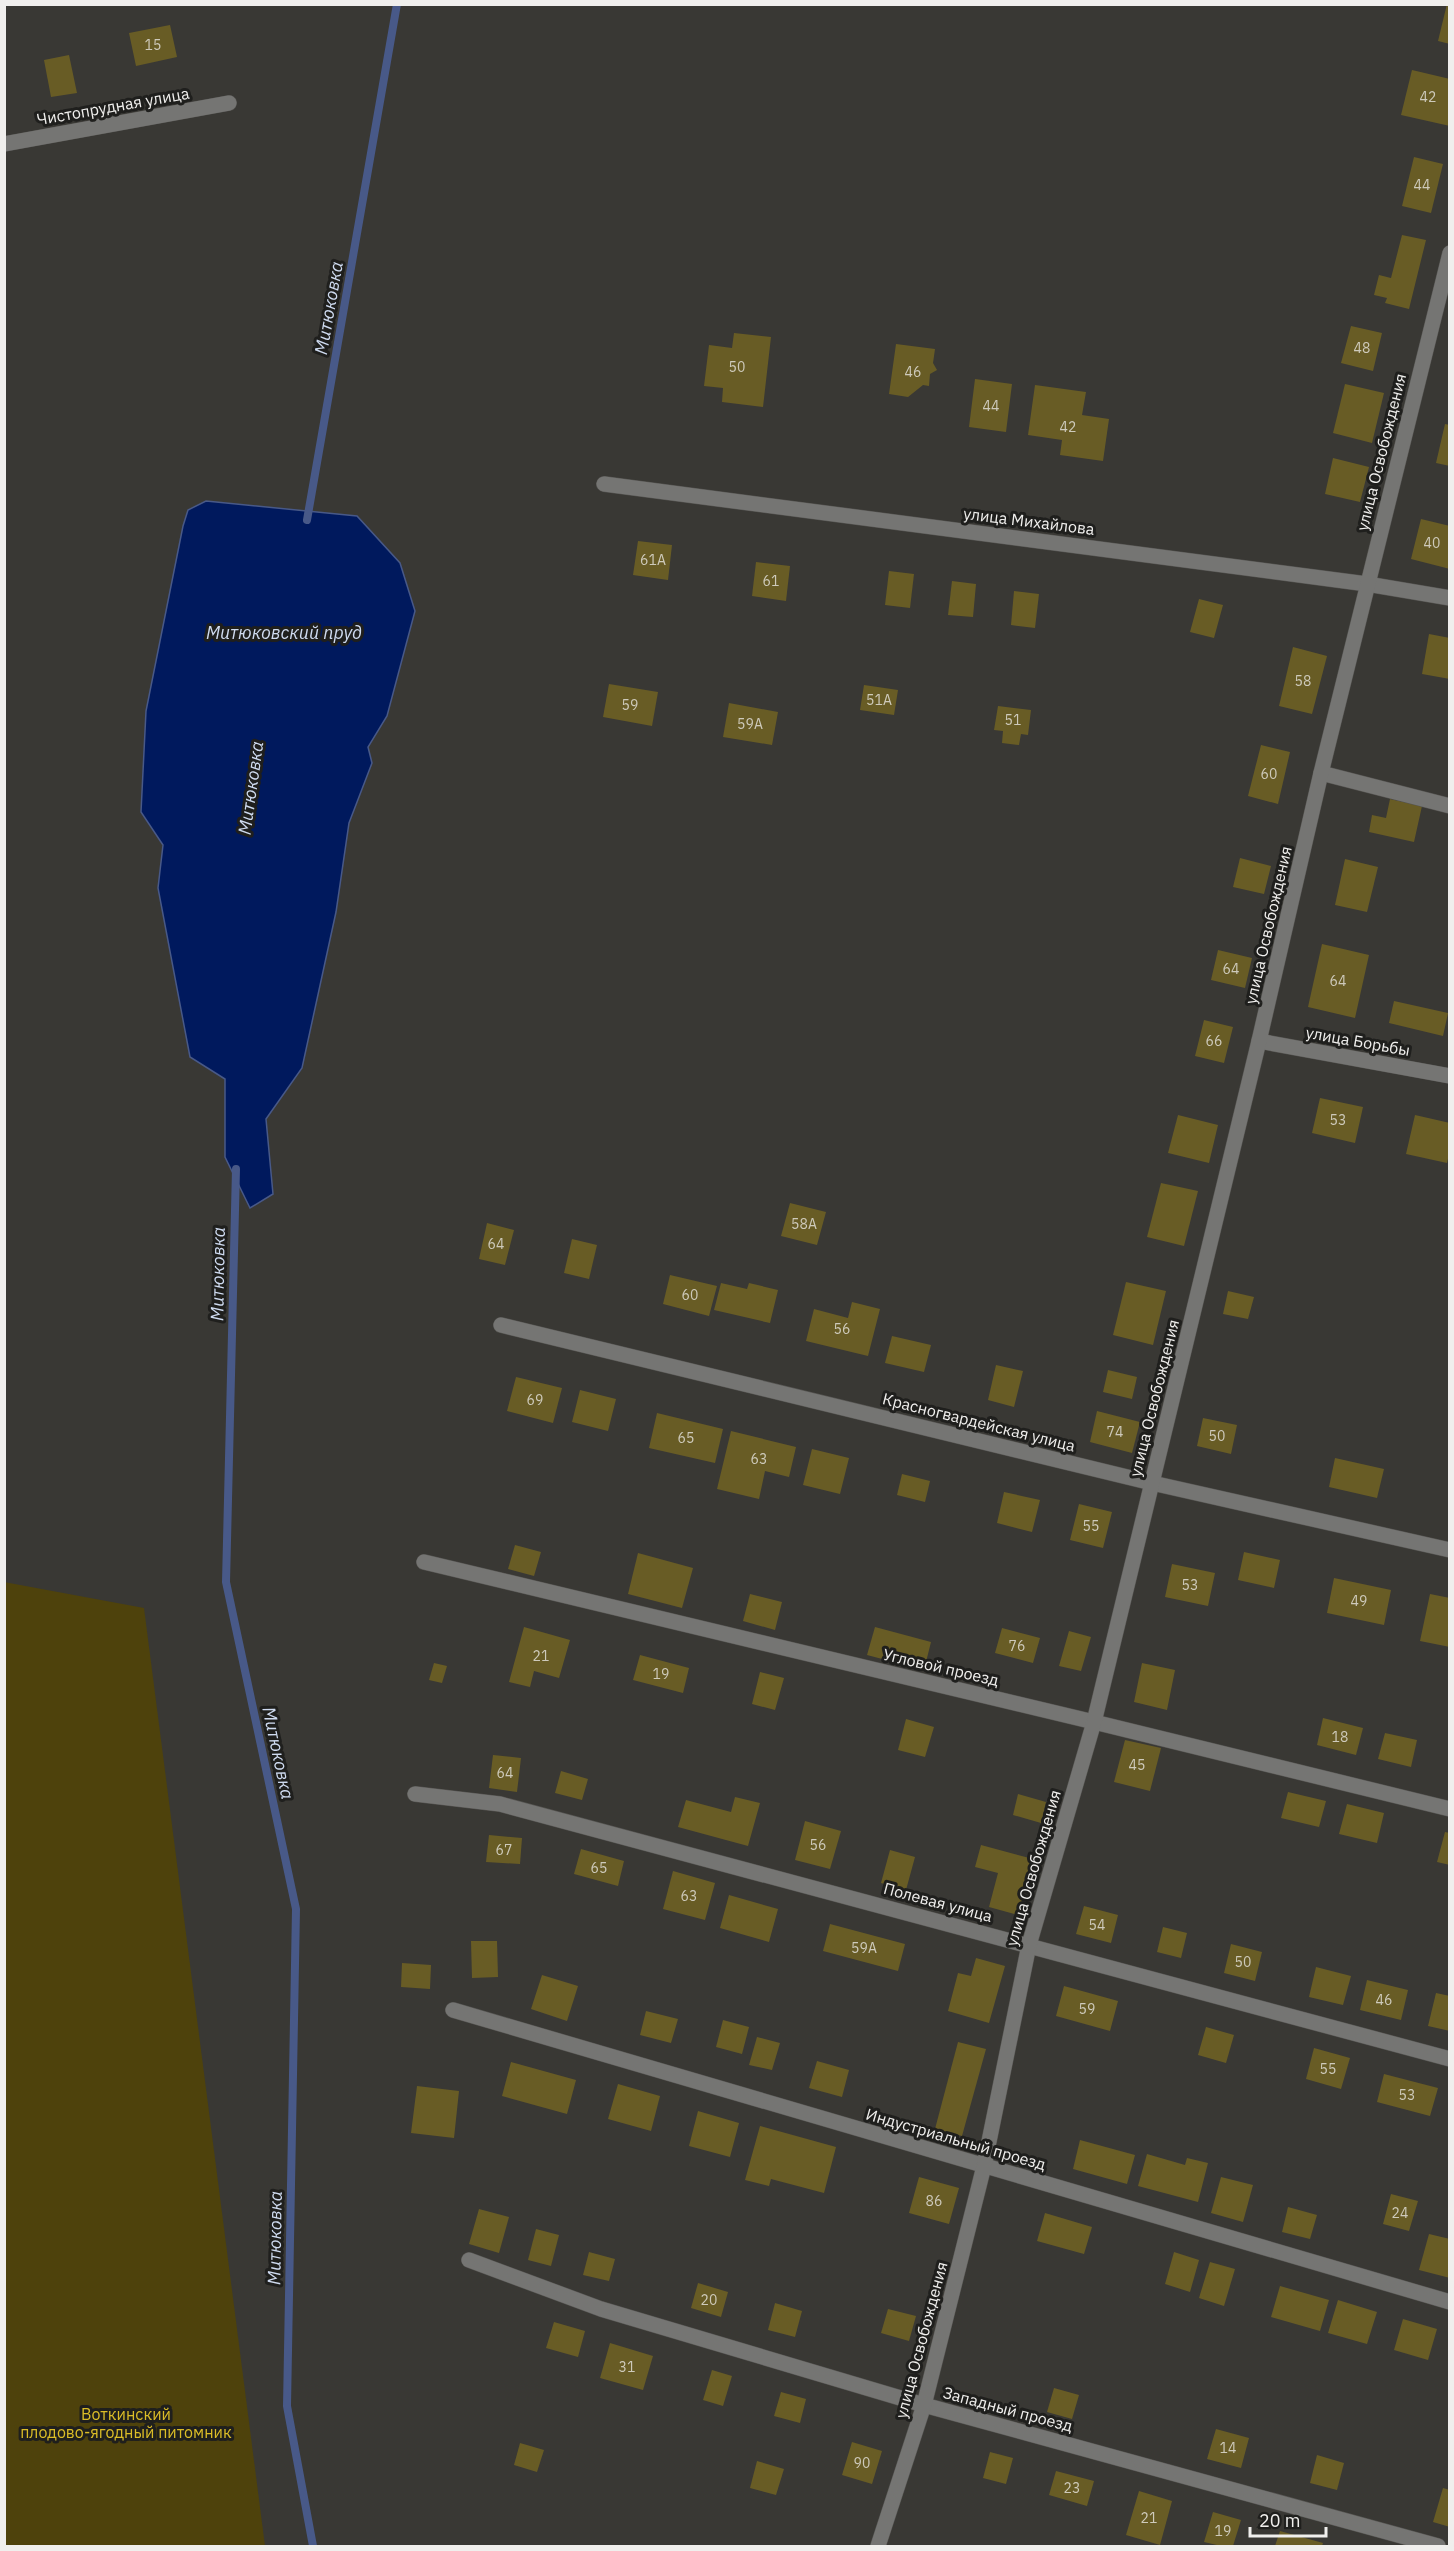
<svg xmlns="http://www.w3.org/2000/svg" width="1454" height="2551" font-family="'IBM Plex Sans',sans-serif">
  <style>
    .green { fill: #4e420c }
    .water { fill: #00195d; stroke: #485988; stroke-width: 1.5 }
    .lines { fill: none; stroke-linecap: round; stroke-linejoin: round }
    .stream { stroke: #485988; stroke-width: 8 }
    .building { fill: #685c25 }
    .minor-casing { stroke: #565552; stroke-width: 16 }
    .minor { stroke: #757573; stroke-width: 15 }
    .labels { text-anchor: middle; stroke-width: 6; stroke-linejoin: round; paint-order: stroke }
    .number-label { font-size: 14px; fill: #cecabb }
    .street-label { font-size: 16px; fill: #f0efed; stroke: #1f1f1d }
    .park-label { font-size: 16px; fill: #dcbd27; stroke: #1f1f1d }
    .water-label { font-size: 18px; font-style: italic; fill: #cfdbf0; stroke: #1f1f1d }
  </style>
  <rect width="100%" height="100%" fill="#393834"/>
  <polygon class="green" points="4,1582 144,1608 265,2546 5,2546"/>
  <polygon class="water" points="206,501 357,516 400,563 415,611 387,716 368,747 372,763 349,823 336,912 302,1068 266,1119 273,1194 250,1208 225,1157 225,1079 190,1057 158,888 163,845 141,812 146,711 183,526 188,510"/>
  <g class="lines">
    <g class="stream">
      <polyline points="307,520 397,4"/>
      <polyline points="236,1169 226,1582 296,1909 287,2406 313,2546"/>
    </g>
  </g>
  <g class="building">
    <polygon points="1447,4 1450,4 1450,44 1438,41"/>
    <polygon points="170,25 177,57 136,66 129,33"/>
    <polygon points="69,55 77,93 51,97 44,60"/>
    <polygon points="1412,70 1450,79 1450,126 1401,115"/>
    <polygon points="1414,157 1443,164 1431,213 1402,206"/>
    <polygon points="1402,235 1426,240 1409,309 1385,303 1387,298 1374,295 1379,275 1391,278"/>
    <polygon points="1351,326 1382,333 1373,371 1341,363"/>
    <polygon points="734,333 771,337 763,407 722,402 723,388 704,386 709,345 732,348"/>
    <polygon points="896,344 935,349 933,363 937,370 930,374 929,386 923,385 908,397 889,394"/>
    <polygon points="975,379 1012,384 1006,432 969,427"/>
    <polygon points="1345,384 1384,393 1372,443 1333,433"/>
    <polygon points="1035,385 1086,392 1082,415 1109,419 1103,461 1060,455 1062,440 1028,435"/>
    <polygon points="1445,424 1450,425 1450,466 1436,463"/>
    <polygon points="1333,458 1369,467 1360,502 1325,494"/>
    <polygon points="1421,519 1450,526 1450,569 1411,559"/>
    <polygon points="638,541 672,545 668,580 633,575"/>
    <polygon points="756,562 790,566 786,601 752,596"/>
    <polygon points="889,571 914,574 910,608 885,605"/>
    <polygon points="952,581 976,584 973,617 948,615"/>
    <polygon points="1014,591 1039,594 1035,628 1011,625"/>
    <polygon points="1199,599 1223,605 1214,638 1190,632"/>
    <polygon points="1429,634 1450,638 1450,679 1422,674"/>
    <polygon points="1293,647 1327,656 1312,714 1279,706"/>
    <polygon points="609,684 658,692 652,726 603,717"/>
    <polygon points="864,685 898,690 894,715 860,710"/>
    <polygon points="729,703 778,712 772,745 723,737"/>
    <polygon points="998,706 1031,710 1028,735 1021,734 1019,745 1002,743 1003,731 994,730"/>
    <polygon points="1261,745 1290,752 1278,804 1248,796"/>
    <polygon points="1390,799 1422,806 1414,842 1369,832 1372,815 1386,818"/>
    <polygon points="1240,858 1271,866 1264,894 1233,887"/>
    <polygon points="1345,859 1378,867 1367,912 1335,905"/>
    <polygon points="1322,944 1369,955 1355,1018 1308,1007"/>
    <polygon points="1218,950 1252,958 1245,988 1211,980"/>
    <polygon points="1394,1001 1448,1013 1443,1036 1389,1023"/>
    <polygon points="1204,1020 1233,1027 1224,1063 1195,1056"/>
    <polygon points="1320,1098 1363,1107 1355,1143 1312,1133"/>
    <polygon points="1178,1115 1218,1125 1209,1163 1168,1153"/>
    <polygon points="1415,1115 1450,1123 1450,1150 1447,1163 1406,1154"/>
    <polygon points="1161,1183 1198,1191 1184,1246 1147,1237"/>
    <polygon points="790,1203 826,1212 817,1245 781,1236"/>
    <polygon points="487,1223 514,1230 505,1265 479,1259"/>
    <polygon points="572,1239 597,1245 589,1279 564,1273"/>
    <polygon points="670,1275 717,1286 709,1316 663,1304"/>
    <polygon points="1126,1282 1166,1291 1153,1345 1113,1335"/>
    <polygon points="721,1283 747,1289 749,1283 778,1290 770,1323 714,1310"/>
    <polygon points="1228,1291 1254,1297 1248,1319 1223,1314"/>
    <polygon points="852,1302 880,1309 868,1356 806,1341 814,1309 848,1318"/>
    <polygon points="892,1336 931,1345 924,1372 885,1363"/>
    <polygon points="996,1365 1023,1371 1014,1407 988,1400"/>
    <polygon points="1108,1370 1137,1377 1132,1399 1103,1392"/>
    <polygon points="516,1377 562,1388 553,1423 507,1411"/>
    <polygon points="580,1390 616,1399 608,1431 572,1422"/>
    <polygon points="1097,1411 1140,1422 1132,1453 1090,1442"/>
    <polygon points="657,1413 723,1429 715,1463 649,1448"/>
    <polygon points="1203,1418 1237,1425 1231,1454 1197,1446"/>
    <polygon points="731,1431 796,1447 789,1477 765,1471 759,1499 717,1489"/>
    <polygon points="812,1449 849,1458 840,1494 803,1485"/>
    <polygon points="1335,1458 1384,1469 1377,1498 1329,1487"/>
    <polygon points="902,1474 930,1481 925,1502 897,1495"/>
    <polygon points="1004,1492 1040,1500 1032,1532 997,1523"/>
    <polygon points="1079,1504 1112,1512 1103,1548 1070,1540"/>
    <polygon points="515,1545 541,1552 534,1576 508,1569"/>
    <polygon points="1244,1552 1280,1560 1274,1588 1238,1580"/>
    <polygon points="638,1553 693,1568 682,1608 628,1594"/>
    <polygon points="1172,1564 1215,1573 1208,1606 1165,1597"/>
    <polygon points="1334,1578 1391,1590 1384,1625 1327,1613"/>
    <polygon points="750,1594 782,1602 775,1630 743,1621"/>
    <polygon points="1430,1594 1450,1598 1450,1647 1420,1641"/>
    <polygon points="524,1627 570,1640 559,1678 534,1671 530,1687 509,1682"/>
    <polygon points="875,1627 931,1642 924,1670 867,1655"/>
    <polygon points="1002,1628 1040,1638 1033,1663 995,1653"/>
    <polygon points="1069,1631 1091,1637 1081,1671 1059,1666"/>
    <polygon points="640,1655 689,1668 683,1693 633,1680"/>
    <polygon points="434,1663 447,1666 442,1683 429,1680"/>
    <polygon points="1142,1663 1175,1670 1167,1710 1134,1702"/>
    <polygon points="760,1672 784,1678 775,1710 752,1704"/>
    <polygon points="1323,1718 1363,1728 1356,1755 1317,1745"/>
    <polygon points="906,1719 934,1727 925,1757 898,1750"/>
    <polygon points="1385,1733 1417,1740 1411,1767 1378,1759"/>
    <polygon points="1125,1740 1161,1748 1150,1791 1114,1782"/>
    <polygon points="493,1755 521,1758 517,1792 489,1788"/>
    <polygon points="561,1771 588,1779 582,1800 555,1793"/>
    <polygon points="1288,1792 1326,1801 1319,1827 1281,1818"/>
    <polygon points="1018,1794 1046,1802 1041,1823 1013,1815"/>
    <polygon points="735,1797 760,1803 748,1846 678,1827 686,1800 731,1812"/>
    <polygon points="1347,1804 1384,1813 1377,1843 1339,1834"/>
    <polygon points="805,1821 841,1831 830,1869 795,1860"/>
    <polygon points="1445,1832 1450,1833 1450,1865 1437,1862"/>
    <polygon points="489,1835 522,1838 520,1864 486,1862"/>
    <polygon points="981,1845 1033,1859 1018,1915 989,1907 998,1873 975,1867"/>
    <polygon points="581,1849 624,1861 618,1886 574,1874"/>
    <polygon points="890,1850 915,1857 906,1890 881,1883"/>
    <polygon points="673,1871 715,1883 705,1920 663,1909"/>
    <polygon points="729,1895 778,1909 769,1942 720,1928"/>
    <polygon points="1084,1906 1118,1915 1111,1943 1076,1934"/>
    <polygon points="830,1924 905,1944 898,1971 823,1951"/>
    <polygon points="1163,1927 1187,1933 1181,1958 1157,1952"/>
    <polygon points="471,1941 497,1941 498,1977 472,1978"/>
    <polygon points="1231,1944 1262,1952 1255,1981 1224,1973"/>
    <polygon points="976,1958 1005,1966 989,2023 948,2011 958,1973 971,1976"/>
    <polygon points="402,1963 431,1965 430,1989 401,1987"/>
    <polygon points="1316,1967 1351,1976 1343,2005 1309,1997"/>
    <polygon points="542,1975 578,1986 567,2021 531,2009"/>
    <polygon points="1367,1980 1408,1990 1401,2020 1360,2010"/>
    <polygon points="1064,1986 1118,2001 1110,2031 1056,2016"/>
    <polygon points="1436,1993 1450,1996 1450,2031 1428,2026"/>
    <polygon points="646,2011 678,2019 671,2043 640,2035"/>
    <polygon points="723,2020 749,2027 742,2054 716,2047"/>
    <polygon points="1206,2027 1234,2035 1226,2063 1198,2055"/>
    <polygon points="757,2037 780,2043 772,2070 749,2065"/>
    <polygon points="958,2042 986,2049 962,2136 935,2129"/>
    <polygon points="1314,2048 1350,2058 1341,2089 1306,2079"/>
    <polygon points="817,2061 849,2070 842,2097 809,2088"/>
    <polygon points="511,2062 576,2080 567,2114 502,2096"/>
    <polygon points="1384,2074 1438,2088 1430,2116 1377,2102"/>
    <polygon points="618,2084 660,2096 651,2131 608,2119"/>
    <polygon points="417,2086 459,2091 454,2138 411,2133"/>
    <polygon points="698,2111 739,2123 730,2157 689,2146"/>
    <polygon points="760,2126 836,2147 824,2193 771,2179 769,2186 745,2180"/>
    <polygon points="1080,2140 1135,2155 1127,2184 1073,2169"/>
    <polygon points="1147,2154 1185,2165 1187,2158 1208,2163 1198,2202 1138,2186"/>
    <polygon points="919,2177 959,2188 949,2224 909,2213"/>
    <polygon points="1221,2177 1253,2185 1243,2222 1211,2213"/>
    <polygon points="1391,2194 1418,2201 1409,2231 1383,2224"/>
    <polygon points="1288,2207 1317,2215 1310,2239 1282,2232"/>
    <polygon points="479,2209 509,2217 499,2253 469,2244"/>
    <polygon points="1045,2213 1092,2227 1084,2254 1037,2241"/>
    <polygon points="536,2229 559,2235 551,2266 528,2260"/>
    <polygon points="1429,2234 1450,2239 1450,2278 1419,2270"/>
    <polygon points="589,2252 615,2259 609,2281 583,2275"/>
    <polygon points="1174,2252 1199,2260 1190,2292 1165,2284"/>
    <polygon points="1210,2262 1235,2269 1224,2306 1199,2298"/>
    <polygon points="698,2283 728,2292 721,2317 691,2308"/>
    <polygon points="1280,2286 1329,2300 1320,2331 1271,2317"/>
    <polygon points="1338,2300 1377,2312 1367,2344 1328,2333"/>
    <polygon points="775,2303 802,2311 795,2337 768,2330"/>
    <polygon points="888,2309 916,2316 909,2341 881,2333"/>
    <polygon points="1403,2319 1437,2329 1428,2360 1394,2350"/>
    <polygon points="554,2322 585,2331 578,2357 546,2348"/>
    <polygon points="610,2343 653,2356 643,2390 600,2378"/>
    <polygon points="712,2370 732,2376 723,2406 703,2400"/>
    <polygon points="1054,2388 1079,2395 1072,2419 1047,2412"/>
    <polygon points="781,2392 806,2399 800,2423 774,2416"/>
    <polygon points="1216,2429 1249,2438 1241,2468 1207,2459"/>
    <polygon points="852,2442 882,2451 872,2484 842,2475"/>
    <polygon points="520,2443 544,2450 537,2472 514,2465"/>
    <polygon points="990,2452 1013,2458 1006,2484 983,2478"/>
    <polygon points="1317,2455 1344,2463 1337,2490 1310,2483"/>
    <polygon points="757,2461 784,2469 776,2495 750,2488"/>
    <polygon points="1056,2471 1094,2481 1087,2506 1049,2495"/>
    <polygon points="1443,2488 1450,2490 1450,2527 1433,2522"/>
    <polygon points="1139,2491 1172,2501 1160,2545 1126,2535"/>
    <polygon points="1213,2512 1241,2520 1233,2546 1221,2546 1204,2542"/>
    <polygon points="1280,2531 1323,2543 1322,2546 1275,2546"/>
  </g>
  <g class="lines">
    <defs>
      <g id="minor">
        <polyline points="4,144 229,103"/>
        <polyline points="604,484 1367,584 1450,598"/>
        <polyline points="1321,773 1450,806"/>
        <polyline points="1259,1041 1450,1076"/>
        <polyline points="501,1325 1152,1483 1450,1550"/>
        <polyline points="424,1562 1094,1722 1450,1809"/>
        <polyline points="415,1794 500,1804 1450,2059"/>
        <polyline points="453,2010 1450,2302"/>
        <polyline points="469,2260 601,2309 924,2405 1438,2546"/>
        <polyline points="878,2546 924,2405 984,2166 1029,1945 1094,1722 1259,1041 1321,773 1450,253"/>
      </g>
    </defs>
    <use href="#minor" class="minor-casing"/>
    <use href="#minor" class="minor"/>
  </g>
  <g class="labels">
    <g class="number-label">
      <text x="153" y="50">15</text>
      <text x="1428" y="102">42</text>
      <text x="1422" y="190">44</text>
      <text x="1362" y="353">48</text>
      <text x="737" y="372">50</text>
      <text x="913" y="377">46</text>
      <text x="991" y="411">44</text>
      <text x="1068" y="432">42</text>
      <text x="1432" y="548">40</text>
      <text x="653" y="565">61А</text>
      <text x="771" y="586">61</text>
      <text x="1303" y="686">58</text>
      <text x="879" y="705">51А</text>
      <text x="630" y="710">59</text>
      <text x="1013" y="725">51</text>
      <text x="750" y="729">59А</text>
      <text x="1269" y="779">60</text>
      <text x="1231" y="974">64</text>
      <text x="1338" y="986">64</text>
      <text x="1214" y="1046">66</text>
      <text x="1338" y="1125">53</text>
      <text x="804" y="1229">58А</text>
      <text x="496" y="1249">64</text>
      <text x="690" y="1300">60</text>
      <text x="842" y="1334">56</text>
      <text x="535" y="1405">69</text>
      <text x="1115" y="1437">74</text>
      <text x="1217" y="1441">50</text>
      <text x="686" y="1443">65</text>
      <text x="759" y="1464">63</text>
      <text x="1091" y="1531">55</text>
      <text x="1190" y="1590">53</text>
      <text x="1359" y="1606">49</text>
      <text x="1017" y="1651">76</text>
      <text x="541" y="1661">21</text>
      <text x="661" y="1679">19</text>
      <text x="1340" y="1742">18</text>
      <text x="1137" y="1770">45</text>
      <text x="505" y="1778">64</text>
      <text x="818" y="1850">56</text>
      <text x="504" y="1855">67</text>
      <text x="599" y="1873">65</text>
      <text x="689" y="1901">63</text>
      <text x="1097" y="1930">54</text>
      <text x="864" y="1953">59А</text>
      <text x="1243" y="1967">50</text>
      <text x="1384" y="2005">46</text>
      <text x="1087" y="2014">59</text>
      <text x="1328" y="2074">55</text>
      <text x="1407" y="2100">53</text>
      <text x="934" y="2206">86</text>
      <text x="1400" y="2218">24</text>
      <text x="709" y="2305">20</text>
      <text x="627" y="2372">31</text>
      <text x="1228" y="2453">14</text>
      <text x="862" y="2468">90</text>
      <text x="1072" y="2493">23</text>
      <text x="1149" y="2523">21</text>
      <text x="1223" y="2536">19</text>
    </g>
    <g class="street-label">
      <text transform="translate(113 106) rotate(-10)" y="6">Чистопрудная улица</text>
      <text transform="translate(1381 452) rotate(-76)" y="6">улица Освобождения</text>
      <text transform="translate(1029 521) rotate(7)" y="6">улица Михайлова</text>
      <text transform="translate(1268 925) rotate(-77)" y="6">улица Освобождения</text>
      <text transform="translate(1358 1041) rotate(10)" y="6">улица Борьбы</text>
      <text transform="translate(1154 1398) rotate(-76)" y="6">улица Освобождения</text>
      <text transform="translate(979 1422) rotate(14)" y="6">Красногвардейская улица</text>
      <text transform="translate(941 1667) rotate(13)" y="6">Угловой проезд</text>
      <text transform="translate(1033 1868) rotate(-74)" y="6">улица Освобождения</text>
      <text transform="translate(938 1902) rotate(15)" y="6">Полевая улица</text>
      <text transform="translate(956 2139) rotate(16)" y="6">Индустриальный проезд</text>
      <text transform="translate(921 2340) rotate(-75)" y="6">улица Освобождения</text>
      <text transform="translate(1008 2409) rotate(15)" y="6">Западный проезд</text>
    </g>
    <g class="park-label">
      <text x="126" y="2420">Воткинский<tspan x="126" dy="18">плодово-ягодный питомник</tspan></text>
    </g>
    <g class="water-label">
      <text transform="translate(329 308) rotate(-80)" y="6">Митюковка</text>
      <text x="284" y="639">Митюковский пруд</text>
      <text transform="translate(251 788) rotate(-82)" y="6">Митюковка</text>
      <text transform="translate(218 1274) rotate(-89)" y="6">Митюковка</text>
      <text transform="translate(278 1753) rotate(78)" y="6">Митюковка</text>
      <text transform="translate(275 2238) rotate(-89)" y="6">Митюковка</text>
    </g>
  </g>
  <rect width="1454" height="2551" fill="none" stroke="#f0efed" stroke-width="12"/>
  <path d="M1250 2527v9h76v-9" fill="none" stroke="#f0efed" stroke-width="3"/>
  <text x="1259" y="2527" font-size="18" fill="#f0efed" stroke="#1f1f1d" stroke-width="4.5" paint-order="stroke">20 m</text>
</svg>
